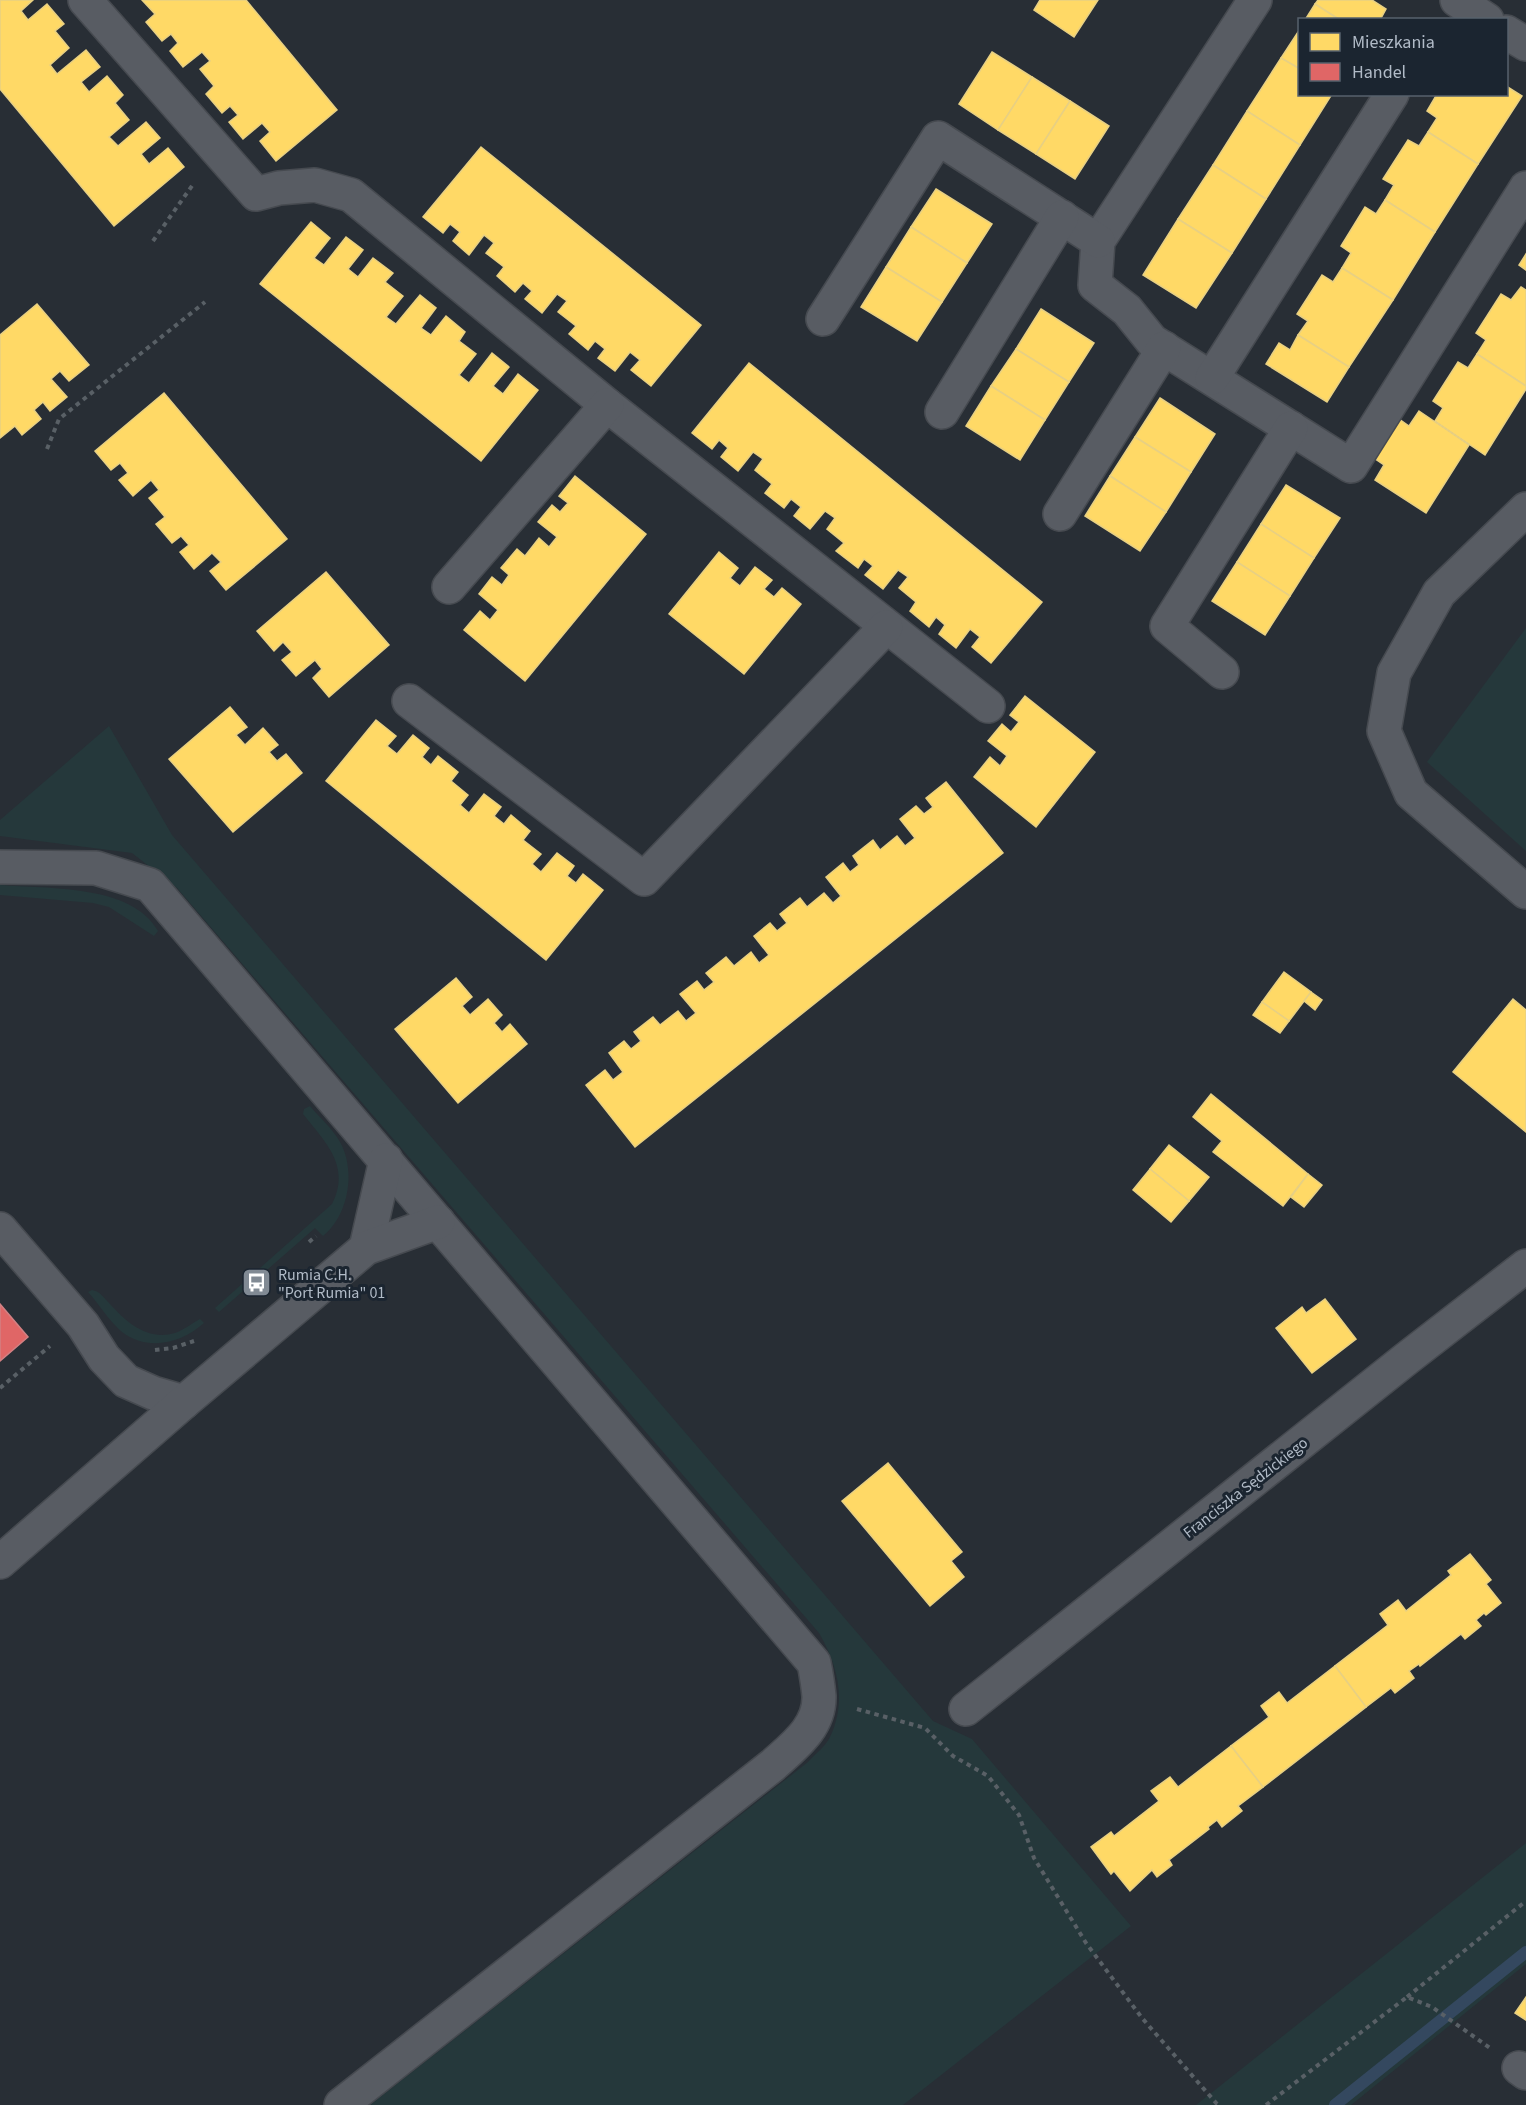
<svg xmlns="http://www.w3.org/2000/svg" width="1526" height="2105" font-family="'Source Sans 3',sans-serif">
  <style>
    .green { fill: #25383b }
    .homes { fill: #ffd966; stroke: #e8d083; stroke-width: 1.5 }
    .shops { fill: #e06666; stroke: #d28083; stroke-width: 1.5 }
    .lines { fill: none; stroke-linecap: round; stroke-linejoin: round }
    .stream { stroke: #34485f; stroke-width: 12 }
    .minor-casing { stroke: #464a50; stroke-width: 36 }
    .path { stroke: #596066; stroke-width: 4; stroke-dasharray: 4.5 4.5; stroke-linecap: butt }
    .minor { stroke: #585c63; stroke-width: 33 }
    .labels { text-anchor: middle; stroke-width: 6; stroke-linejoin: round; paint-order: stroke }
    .poi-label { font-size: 16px; fill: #b1bbc7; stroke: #1b2530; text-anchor: start }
    .street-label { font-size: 16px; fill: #b1bbc7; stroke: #1b2530 }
  </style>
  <rect width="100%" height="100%" fill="#282e35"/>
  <g class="green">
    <polygon points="1526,628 1526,851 1427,762"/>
    <path d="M 109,726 L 172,835 L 933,1721 L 972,1739 L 1131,1926 L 903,2105 L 370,2105 L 808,1762 C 815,1754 826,1746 830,1737 C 847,1701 838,1666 819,1633 L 177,888 L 132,853 L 0,836 L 0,820 Z"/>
    <path d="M 0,885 C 48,889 132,884 158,931 L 154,936 L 109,907 L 93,903 L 0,895 Z"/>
    <path d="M 310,1106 C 319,1117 333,1129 340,1142 C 356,1170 349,1215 323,1236 L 315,1228 L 219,1312 L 215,1308 L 332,1204 C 351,1166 326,1143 303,1114 L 304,1109 Z"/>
    <path d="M 92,1290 C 100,1291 104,1298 110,1304 C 127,1323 148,1341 175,1333 C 184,1330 192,1323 200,1319 L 204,1323 C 182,1343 148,1352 122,1332 C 109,1321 99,1304 88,1292 Z"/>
    <polygon points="1526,1843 1526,1964 1351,2105 1196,2105"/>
  </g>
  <g class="homes">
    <polygon points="0,0 33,0 21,11 28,20 47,4 64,24 55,31 69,48 50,65 57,74 86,50 100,67 81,82 89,92 107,76 123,95 115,103 129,120 109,137 118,146 146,122 160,138 141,154 149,164 168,148 184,167 114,226 0,89"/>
    <polygon points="142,0 246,0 337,110 276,161 260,141 270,132 262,123 243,139 229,122 238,115 230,106 222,113 206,94 214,86 200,69 210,61 202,52 183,67 170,51 178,43 171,34 162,41 146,22 155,14"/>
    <polygon points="1040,0 1098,0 1074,37 1034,10"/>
    <polygon points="1318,0 1372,0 1386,9 1380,20 1340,20 1315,4"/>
    <polygon points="1315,4 1340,20 1305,20"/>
    <polygon points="1300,29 1300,69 1281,58"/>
    <polygon points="992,52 1032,77 998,130 959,104"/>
    <polygon points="1281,58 1300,69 1300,94 1332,94 1300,145 1247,111"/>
    <polygon points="1032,77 1070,101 1036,154 998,130"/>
    <polygon points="1506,86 1522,96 1478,164 1428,132 1437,118 1427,111 1437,94 1506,94"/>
    <polygon points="1070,101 1109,126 1075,179 1036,154"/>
    <polygon points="1247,111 1300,145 1266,199 1213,165"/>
    <polygon points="1428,132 1478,164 1435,232 1385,200 1394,185 1383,179 1408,140 1419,146"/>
    <polygon points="481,147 701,325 651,386 631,370 640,360 630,352 615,371 598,358 605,349 595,341 588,350 569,334 576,326 558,312 567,301 557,294 542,313 525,299 532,291 523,283 515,292 497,276 504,267 486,253 494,243 484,235 469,255 453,241 460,232 450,224 443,233 423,217"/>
    <polygon points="1213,165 1266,199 1232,253 1178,219"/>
    <polygon points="936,189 992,224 967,263 911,227"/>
    <polygon points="1385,200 1435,232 1393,300 1342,268 1351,253 1341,246 1365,207 1376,214"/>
    <polygon points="1178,219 1232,253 1196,308 1143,275"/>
    <polygon points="311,222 330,238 314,258 324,265 346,237 363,250 348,269 358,277 373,258 393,273 385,282 403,296 386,317 396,324 420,295 436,308 421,328 431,335 446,316 465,332 459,341 476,354 459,375 469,383 492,353 509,367 493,386 503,394 518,374 538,390 481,461 260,284"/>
    <polygon points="911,227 967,263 942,302 886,267"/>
    <polygon points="1526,254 1526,270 1519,265"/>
    <polygon points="886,267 942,302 917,341 861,307"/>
    <polygon points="1342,268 1393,300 1349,367 1298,335 1308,321 1297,314 1322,275 1333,282"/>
    <polygon points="1521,287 1526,290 1526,386 1477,354 1486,340 1476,333 1501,294 1511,300"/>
    <polygon points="37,304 89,365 69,381 60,371 51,379 67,397 50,411 43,402 34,410 41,419 22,435 15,426 0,438 0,335"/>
    <polygon points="1041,309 1094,343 1069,382 1016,349"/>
    <polygon points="1298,335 1349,367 1327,402 1266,364 1279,343 1290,350"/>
    <polygon points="1016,349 1069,382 1045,420 991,386"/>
    <polygon points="1477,354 1526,386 1526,389 1485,455 1435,421 1443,408 1433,401 1458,362 1468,368"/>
    <polygon points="749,363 1042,602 991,663 972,647 980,637 970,629 956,648 939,634 945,625 936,617 929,627 910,611 916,602 899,588 908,577 898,570 883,589 865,575 873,566 864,559 858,568 836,551 844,543 827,529 835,518 825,511 810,529 794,516 801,507 791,499 784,508 765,493 772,484 755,470 763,459 753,452 738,471 721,457 728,448 719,440 712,449 692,433"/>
    <polygon points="991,386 1045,420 1020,460 966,426"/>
    <polygon points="164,393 287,539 226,590 210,571 221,562 212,553 194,569 180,552 189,545 181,536 172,543 156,524 165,517 149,498 159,490 151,480 133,496 119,480 128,473 120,463 111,470 95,451"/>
    <polygon points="1160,398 1215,434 1191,472 1135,437"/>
    <polygon points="1419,411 1469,445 1426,513 1375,480 1384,465 1374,458 1399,419 1409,426"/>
    <polygon points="1135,437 1191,472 1166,512 1110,476"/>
    <polygon points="575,476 646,534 525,681 464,630 480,611 490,620 498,610 479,594 492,577 502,585 509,575 501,568 517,549 525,556 539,538 549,547 557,537 538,522 552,505 560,512 568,503 559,496"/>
    <polygon points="1110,476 1166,512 1140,551 1085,516"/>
    <polygon points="1286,485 1340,518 1314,558 1261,524"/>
    <polygon points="1261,524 1314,558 1290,596 1237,562"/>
    <polygon points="719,552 738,568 730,578 740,586 755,567 772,580 764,589 774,597 782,588 801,604 744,674 669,614"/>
    <polygon points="1237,562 1290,596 1265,635 1212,601"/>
    <polygon points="326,572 389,645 329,697 313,678 322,669 315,660 296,676 282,660 292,652 283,642 274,651 257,631"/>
    <polygon points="1025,696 1095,752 1036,827 974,777 990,757 1000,766 1007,756 988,741 1002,724 1011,732 1019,722 1010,715"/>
    <polygon points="230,707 247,727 236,735 245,745 263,728 278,745 269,752 277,761 286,754 302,773 233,832 169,759"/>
    <polygon points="376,720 396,736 387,746 397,754 413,735 429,748 422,757 431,765 438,756 458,772 451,781 468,795 460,805 469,813 484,794 501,807 494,816 504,824 511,815 530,831 523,840 541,854 532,864 541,872 557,853 574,866 567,876 576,883 583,874 603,890 546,960 326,781"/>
    <polygon points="946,782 1003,853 635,1147 586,1085 605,1070 613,1080 623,1072 609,1053 624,1041 631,1049 641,1041 634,1032 653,1017 660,1025 678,1011 686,1021 696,1013 680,994 697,981 704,990 714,982 706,973 726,957 734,966 751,952 759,963 769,955 754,936 770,923 777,931 787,923 780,914 800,898 807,907 824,893 833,903 841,896 826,877 843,863 850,872 859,865 853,856 873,840 880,850 897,836 905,846 915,838 900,819 916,806 924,814 933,807 926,798"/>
    <polygon points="1284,972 1311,992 1289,1021 1262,1002"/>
    <polygon points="456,978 472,997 462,1006 470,1015 488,999 502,1015 494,1023 502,1032 510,1024 527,1044 458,1103 395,1029"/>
    <polygon points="1311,992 1322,1000 1315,1010 1304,1001"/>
    <polygon points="1513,999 1526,1010 1526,1132 1453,1072"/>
    <polygon points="1262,1002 1289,1021 1280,1033 1253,1015"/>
    <polygon points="1211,1094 1308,1174 1283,1206 1213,1152 1222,1141 1193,1117"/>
    <polygon points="1169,1145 1209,1177 1189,1201 1150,1169"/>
    <polygon points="1150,1169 1189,1201 1171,1222 1133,1190"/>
    <polygon points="1308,1174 1322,1185 1304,1207 1291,1197"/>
    <polygon points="1325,1299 1356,1339 1312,1373 1276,1328 1302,1307 1306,1313"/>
    <polygon points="888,1463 962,1552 951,1561 964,1577 930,1606 842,1501"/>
    <polygon points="1470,1554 1491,1580 1486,1584 1501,1603 1486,1615 1484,1613 1476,1620 1481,1626 1465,1639 1461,1634 1420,1666 1419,1664 1409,1671 1414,1678 1395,1693 1391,1688 1366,1707 1335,1666 1388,1625 1380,1614 1398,1600 1406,1611 1451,1575 1448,1571"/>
    <polygon points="1335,1666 1366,1707 1263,1787 1231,1746 1269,1717 1261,1706 1279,1692 1287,1703"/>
    <polygon points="1231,1746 1263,1787 1238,1806 1242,1811 1222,1827 1217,1820 1208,1827 1209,1829 1169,1860 1172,1865 1157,1877 1152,1870 1130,1891 1114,1871 1111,1874 1091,1847 1111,1832 1114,1836 1159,1801 1151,1791 1170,1777 1178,1787"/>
    <polygon points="1526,1997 1526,2020 1515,2013"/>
  </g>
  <polygon class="shops" points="0,1304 28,1337 0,1361"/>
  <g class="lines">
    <polyline class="stream" points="1335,2105 1526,1952"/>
    <defs>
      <g id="minor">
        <polyline points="85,0 256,194 279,188 315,185 351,195 607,405 988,706"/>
        <polyline points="1255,0 1098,241 1095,285 1127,310 1152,341 1351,466 1526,188"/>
        <polyline points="1457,0 1487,20"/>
        <polyline points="1506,32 1526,44"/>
        <polyline points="823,319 938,138 1098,241"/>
        <polyline points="1212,378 1392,94"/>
        <polyline points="942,412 1062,217"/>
        <polyline points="1526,509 1439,593 1394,673 1384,731 1411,793 1526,892"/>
        <polyline points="1060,514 1164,348"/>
        <polyline points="449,587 607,405"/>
        <polyline points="1222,672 1167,626 1291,428"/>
        <polyline points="409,701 644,879 886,627"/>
        <path d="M 0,867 L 96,868 L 150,885 L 814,1663 C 816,1673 818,1685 819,1696 C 820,1727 794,1746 773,1765 L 341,2105"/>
        <polyline points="0,1229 83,1325 104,1358 126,1381 153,1393 184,1402"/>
        <polyline points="366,1248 386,1160"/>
        <polyline points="0,1562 184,1402 366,1248 438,1222"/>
        <polyline points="966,1709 1406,1359 1526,1266"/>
        <polyline points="1519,2068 1526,2073"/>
      </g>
    </defs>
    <use href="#minor" class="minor-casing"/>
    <g class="path">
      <polyline points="153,241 194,183"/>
      <polyline points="47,449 59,419 205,302"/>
      <polyline points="309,1242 316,1236"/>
      <polyline points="155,1350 173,1348 194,1341"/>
      <polyline points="0,1388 50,1346"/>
      <polyline points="857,1709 925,1728 953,1756 988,1776 1019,1815 1034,1858 1086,1943 1142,2018 1217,2104 1221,2105"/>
      <polyline points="1407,1997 1526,1901"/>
      <polyline points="1266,2105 1407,1997 1432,2007 1490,2048"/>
    </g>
    <use href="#minor" class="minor"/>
  </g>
  <defs>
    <symbol id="bus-square" viewBox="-11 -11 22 22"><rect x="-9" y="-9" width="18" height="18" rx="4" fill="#818a94" stroke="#1b2530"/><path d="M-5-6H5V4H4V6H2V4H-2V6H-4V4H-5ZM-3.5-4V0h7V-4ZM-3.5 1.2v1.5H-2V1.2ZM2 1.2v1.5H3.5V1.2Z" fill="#fff"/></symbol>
  </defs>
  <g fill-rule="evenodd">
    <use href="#bus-square" x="240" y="1266" width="33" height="33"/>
  </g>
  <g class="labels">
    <g class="poi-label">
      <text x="278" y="1280">Rumia C.H.<tspan x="278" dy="18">"Port Rumia" 01</tspan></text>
    </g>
    <g class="street-label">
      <text transform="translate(1245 1487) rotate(-38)" y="6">Franciszka Sędzickiego</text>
    </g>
  </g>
  <rect x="1298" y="18" width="210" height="78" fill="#1b2530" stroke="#57616c" stroke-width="1.5"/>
  <rect x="1310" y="33" width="30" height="18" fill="#ffd966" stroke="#57616c" stroke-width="1.5"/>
  <text x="1352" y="48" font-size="18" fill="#b1bbc7">Mieszkania</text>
  <rect x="1310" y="63" width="30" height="18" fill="#e06666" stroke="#57616c" stroke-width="1.5"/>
  <text x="1352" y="78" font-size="18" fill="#b1bbc7">Handel</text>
</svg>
